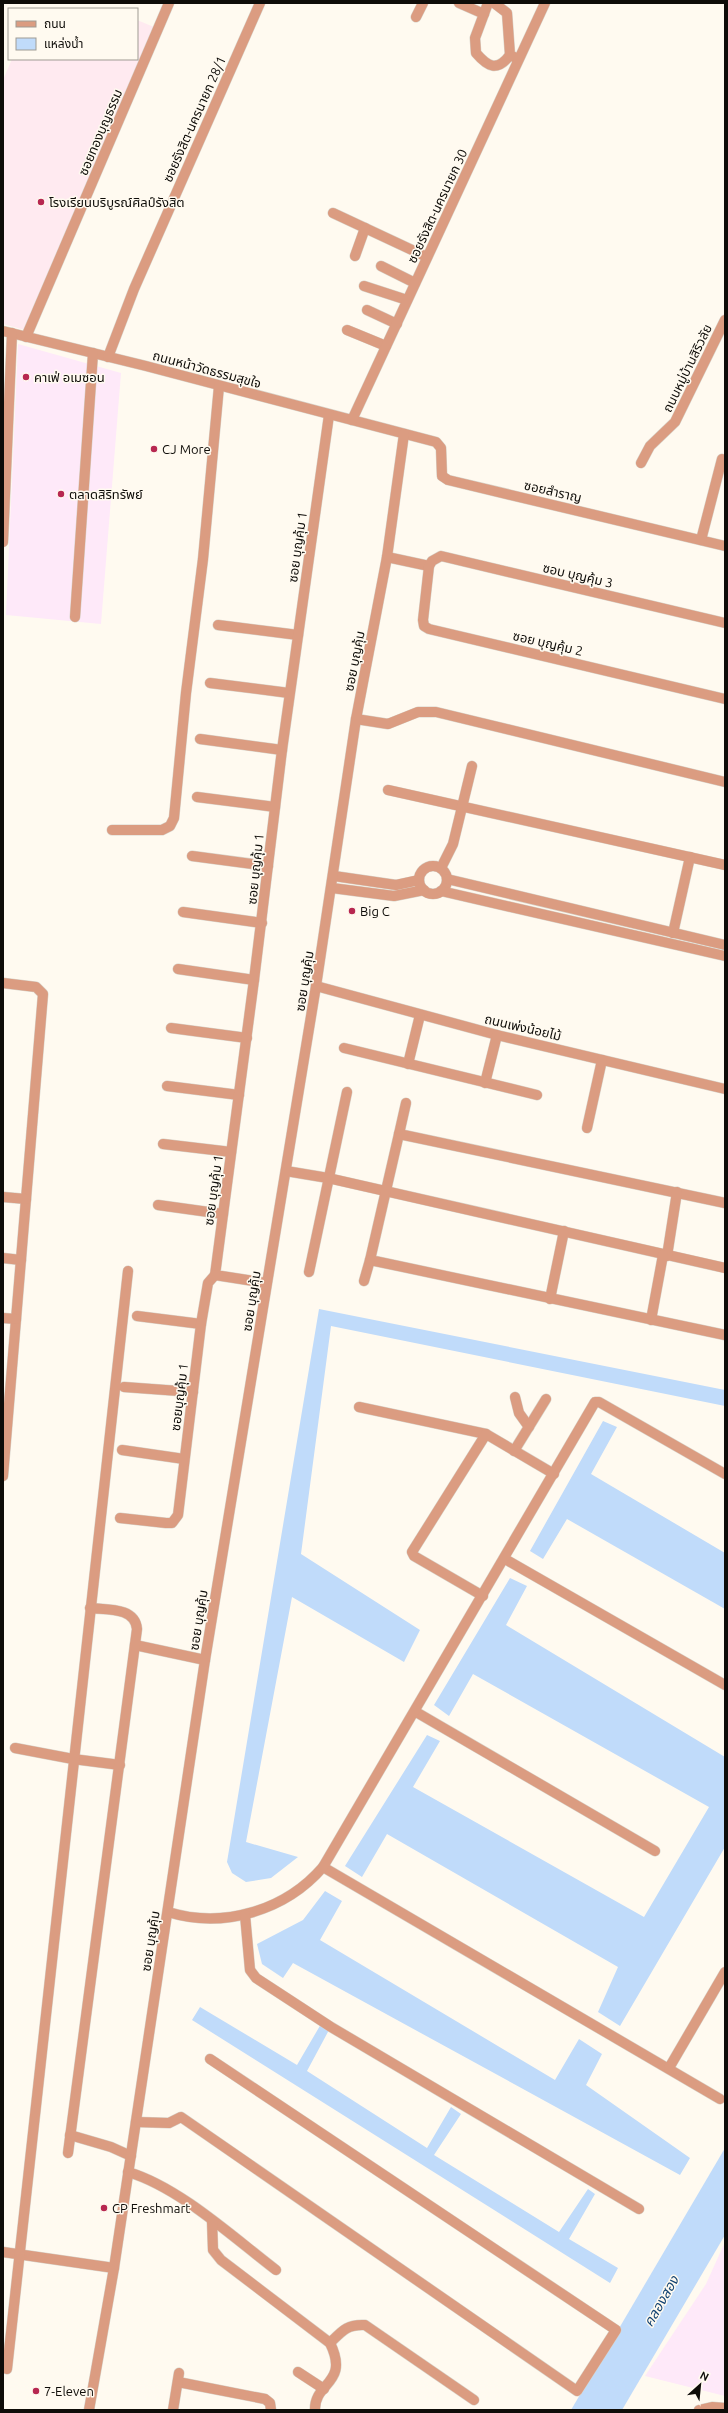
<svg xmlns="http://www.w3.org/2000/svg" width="728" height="2413" font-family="Ubuntu,'Noto Sans Thai',sans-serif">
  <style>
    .commercial { fill: #fee9f9 }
    .education { fill: #ffeaf0 }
    .water { fill: #c0dbfa }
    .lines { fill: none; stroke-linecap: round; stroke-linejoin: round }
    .minor-casing { stroke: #d8d4cb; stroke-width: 11 }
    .minor { stroke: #db9c81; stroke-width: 10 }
    .poi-dot { fill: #b72750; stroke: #fffaf0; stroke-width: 1.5 }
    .labels { text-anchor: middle; stroke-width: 3; stroke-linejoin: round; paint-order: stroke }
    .street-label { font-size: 13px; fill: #0e0c08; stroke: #fffaf0 }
    .poi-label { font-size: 13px; fill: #0e0c08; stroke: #fffaf0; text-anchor: start }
    .water-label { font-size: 14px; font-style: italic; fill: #124372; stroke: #fffaf0 }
  </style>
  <rect width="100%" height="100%" fill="#fffaf0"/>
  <g class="commercial">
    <polygon points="18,344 121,373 101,624 6,615"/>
    <polygon points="725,2242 725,2396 645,2376 706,2284"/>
  </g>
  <polygon class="education" points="137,20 154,27 25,330 3,324 3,80 12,59 137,59"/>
  <g class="water">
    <polygon points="319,1309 725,1390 725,1406 331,1326 301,1554 420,1630 404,1662 292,1597 246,1842 298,1857 271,1878 246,1882 232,1873 227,1862"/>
    <polygon points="603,1421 617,1427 591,1474 725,1553 725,1609 567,1519 543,1559 530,1551"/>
    <polygon points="510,1578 527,1586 506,1625 725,1757 725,1847 620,2026 598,2012 618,1967 387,1834 362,1877 345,1866 427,1735 440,1741 413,1787 644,1917 709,1807 473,1674 449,1716 434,1705"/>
    <polygon points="325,1891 342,1901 320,1940 555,2080 579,2039 602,2054 586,2085 690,2158 680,2175 293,1963 283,1978 262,1964 257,1944 303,1920"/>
    <polygon points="200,2007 297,2065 321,2024 329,2030 307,2071 427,2148 451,2107 461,2114 434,2155 559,2232 588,2189 595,2194 569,2239 618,2268 610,2283 192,2020"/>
    <polygon points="725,2148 725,2235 622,2410 571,2410"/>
  </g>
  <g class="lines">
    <defs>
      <g id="minor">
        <polyline points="459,3 484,14"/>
        <path d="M 488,3 L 475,38 L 476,53 C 488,67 497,72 510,55"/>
        <polyline points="494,3 507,13 510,55 516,58"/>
        <polyline points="416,17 423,3"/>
        <polyline points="333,213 427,257"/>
        <polyline points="355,256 365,228"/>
        <polyline points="381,266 415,283"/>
        <polyline points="364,286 407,300"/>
        <polyline points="367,310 397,324"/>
        <polyline points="347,330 386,346"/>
        <polyline points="3,331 146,366 436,442 441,448 442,476 448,480 725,546"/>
        <polyline points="26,337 169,3"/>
        <polyline points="108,357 134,289 260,3"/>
        <polyline points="352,420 545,3"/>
        <polyline points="641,463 650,446 675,422 725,320"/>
        <polyline points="701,540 722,459"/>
        <polyline points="3,542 12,333"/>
        <polyline points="387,557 429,566"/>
        <polyline points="75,617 93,353"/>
        <polyline points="725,623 441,556 432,561 429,566 423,620 424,626 429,629 725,699"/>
        <polyline points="218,625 298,635"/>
        <polyline points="210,683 289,693"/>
        <polyline points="356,719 388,724 418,712 436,712 725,782"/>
        <polyline points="200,739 282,750"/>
        <polyline points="388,790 725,865"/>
        <polyline points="197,797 275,807"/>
        <polyline points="112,830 162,830 170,826 174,818 186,693 203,559 219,386"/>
        <polyline points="192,856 268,866"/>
        <circle cx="433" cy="880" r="14"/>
        <polyline points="441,868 453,844 472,766"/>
        <polyline points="334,876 396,885 419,880"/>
        <polyline points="447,879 725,945"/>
        <polyline points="332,888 394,896 424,890"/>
        <polyline points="441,891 725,956"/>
        <polyline points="183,912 262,923"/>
        <polyline points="673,933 690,857"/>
        <polyline points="178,969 254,980"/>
        <polyline points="3,983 36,987 43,994 3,1476"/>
        <polyline points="316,986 497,1035 725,1089"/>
        <polyline points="171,1028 247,1038"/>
        <polyline points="344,1048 537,1095"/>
        <polyline points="408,1064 420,1015"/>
        <polyline points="485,1083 497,1035"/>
        <polyline points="167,1086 239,1095"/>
        <polyline points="587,1128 602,1060"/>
        <polyline points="399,1134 406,1103"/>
        <polyline points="163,1144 231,1152"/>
        <polyline points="286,1171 328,1178 725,1268"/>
        <polyline points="3,1197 26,1199"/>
        <polyline points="725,1203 399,1134 370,1260 725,1335"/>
        <polyline points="158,1205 223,1214"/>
        <polyline points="667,1256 677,1192"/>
        <polyline points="3,1258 21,1260"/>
        <polyline points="309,1272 347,1092"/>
        <polyline points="364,1281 370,1260"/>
        <polyline points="266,1283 215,1275 254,980 282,750 329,415"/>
        <polyline points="550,1299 564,1231"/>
        <polyline points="137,1316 201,1324"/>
        <polyline points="3,1318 16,1319"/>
        <polyline points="651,1320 663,1255"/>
        <polyline points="124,1387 193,1392"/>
        <polyline points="515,1397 519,1413 529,1427"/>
        <polyline points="359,1407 486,1434"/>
        <polyline points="122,1450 184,1459"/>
        <polyline points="514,1451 546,1399"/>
        <polyline points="120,1518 166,1523 172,1523 178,1515 201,1324 208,1283 215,1275"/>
        <polyline points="505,1559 725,1685"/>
        <polyline points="483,1596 414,1556 412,1552 486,1434 554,1474"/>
        <polyline points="135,1645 205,1660"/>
        <polyline points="416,1712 655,1851"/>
        <polyline points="15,1748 73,1759 120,1765"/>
        <polyline points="323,1867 720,2099"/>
        <path d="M 168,1912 C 223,1929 285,1911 323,1867 L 595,1402 L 599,1402 L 725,1474"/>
        <polyline points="245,1915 250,1970 256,1978 331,2027 639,2209"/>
        <polyline points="669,2068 725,1972"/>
        <polyline points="136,2122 169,2123 181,2117 577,2391 616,2330 210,2059"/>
        <polyline points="70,2135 111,2147 131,2156"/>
        <path d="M 68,2153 L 137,1629 C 135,1607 107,1610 90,1608"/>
        <path d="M 128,2172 C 179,2187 234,2238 276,2270"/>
        <path d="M 212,2221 L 213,2250 L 221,2260 L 330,2343 C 350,2384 314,2382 315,2410"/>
        <polyline points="3,2252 114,2268"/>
        <path d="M 330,2343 C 342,2331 347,2324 365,2325 L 474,2400"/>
        <polyline points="7,2369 128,1271"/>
        <polyline points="298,2372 324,2389"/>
        <polyline points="178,2382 265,2399 270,2403 271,2410"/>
        <polyline points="89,2410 114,2268 205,1660 316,986 356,719 387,557 404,434"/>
        <polyline points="173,2410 179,2373"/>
        <polyline points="699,2410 712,2407 725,2408"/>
      </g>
    </defs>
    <use href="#minor" class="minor-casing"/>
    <use href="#minor" class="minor"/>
  </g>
  <g class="poi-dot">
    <circle cx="41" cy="202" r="4"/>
    <circle cx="26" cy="377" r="4"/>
    <circle cx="154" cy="449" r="4"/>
    <circle cx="61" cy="494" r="4"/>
    <circle cx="352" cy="911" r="4"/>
    <circle cx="104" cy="2208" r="4"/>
    <circle cx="36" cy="2391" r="4"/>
  </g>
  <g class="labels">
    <g class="street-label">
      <text transform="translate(194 119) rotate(-66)" y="5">ซอยรังสิต-นครนายก 28/1</text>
      <text transform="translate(100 132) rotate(-67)" y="5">ซอยทองบุญธรรม</text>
      <text transform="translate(437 206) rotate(-65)" y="5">ซอยรังสิต-นครนายก 30</text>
      <text transform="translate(687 368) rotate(-64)" y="5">ถนนหมู่บ้านสิริวลัย</text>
      <text transform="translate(207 369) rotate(15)" y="5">ถนนหน้าวัดธรรมสุขใจ</text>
      <text transform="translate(553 491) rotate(13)" y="5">ซอยสำราญ</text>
      <text transform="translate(297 547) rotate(-82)" y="5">ซอย บุญคุ้ม 1</text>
      <text transform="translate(578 575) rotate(13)" y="5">ซอบ บุญคุ้ม 3</text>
      <text transform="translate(548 643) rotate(13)" y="5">ซอย บุญคุ้ม 2</text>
      <text transform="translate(354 661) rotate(-79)" y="5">ซอย บุญคุ้ม</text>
      <text transform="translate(255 869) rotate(-84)" y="5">ซอย บุญคุ้ม 1</text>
      <text transform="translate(304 981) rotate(-81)" y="5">ซอย บุญคุ้ม</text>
      <text transform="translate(523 1027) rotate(13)" y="5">ถนนเพ่งน้อยไม้</text>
      <text transform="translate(213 1190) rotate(-82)" y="5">ซอย บุญคุ้ม 1</text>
      <text transform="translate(251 1301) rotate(-81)" y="5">ซอย บุญคุ้ม</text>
      <text transform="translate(179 1397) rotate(-83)" y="5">ซอยบุญคุ้ม 1</text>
      <text transform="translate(198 1620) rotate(-81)" y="5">ซอย บุญคุ้ม</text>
      <text transform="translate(150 1941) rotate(-81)" y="5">ซอย บุญคุ้ม</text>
    </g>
    <g class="poi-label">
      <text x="49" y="207">โรงเรียนบริบูรณ์ศิลป์รังสิต</text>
      <text x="34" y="382">คาเฟ่ อเมซอน</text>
      <text x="162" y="454">CJ More</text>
      <text x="69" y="499">ตลาดสิริทรัพย์</text>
      <text x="360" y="916">Big C</text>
      <text x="112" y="2213">CP Freshmart</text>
      <text x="44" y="2396">7-Eleven</text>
    </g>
    <g class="water-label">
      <text transform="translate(661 2301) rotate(-60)" y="5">คลองสอง</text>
    </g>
  </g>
  <rect width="728" height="2413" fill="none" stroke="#0e0c08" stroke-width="8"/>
  <rect x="8" y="8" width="130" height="52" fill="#fffaf0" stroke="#9f9b93"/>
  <rect x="16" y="21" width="20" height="6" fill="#db9c81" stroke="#9f9b93"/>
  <text x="44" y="28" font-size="12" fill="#0e0c08">ถนน</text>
  <rect x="16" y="38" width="20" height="12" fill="#c0dbfa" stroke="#9f9b93"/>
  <text x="44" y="48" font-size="12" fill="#0e0c08">แหล่งน้ำ</text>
  <g transform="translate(700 2385) rotate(27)" stroke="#fffaf0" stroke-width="3" paint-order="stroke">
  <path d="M0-3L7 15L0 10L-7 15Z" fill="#0e0c08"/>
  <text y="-6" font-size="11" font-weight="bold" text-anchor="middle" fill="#0e0c08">N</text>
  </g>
</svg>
